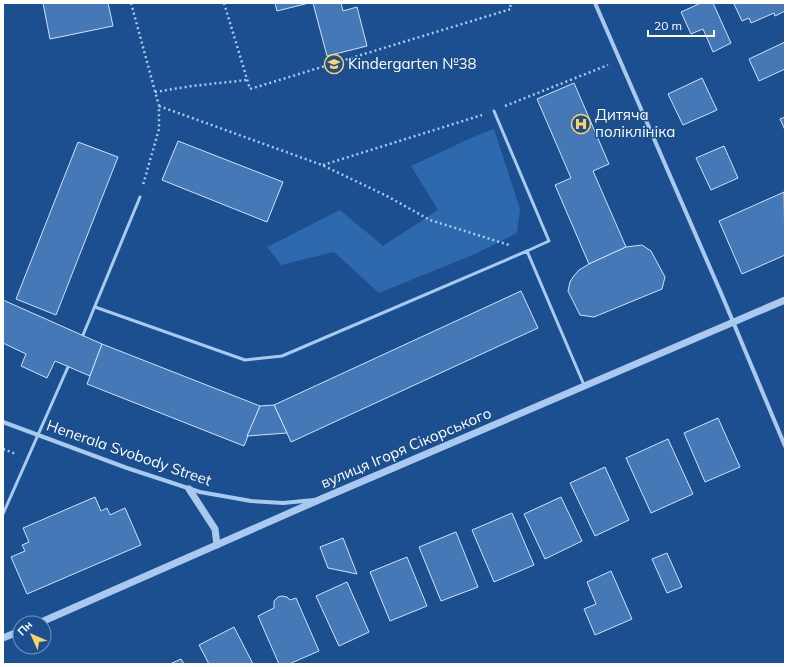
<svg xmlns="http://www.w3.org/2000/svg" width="788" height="667" font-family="Mulish,sans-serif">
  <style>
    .green { fill: #2e69ad }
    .building { fill: #4478b7; stroke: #cfe3fa }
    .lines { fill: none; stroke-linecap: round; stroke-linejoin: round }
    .path { stroke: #a9c9ee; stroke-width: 2.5; stroke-dasharray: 2 3; stroke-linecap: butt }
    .service { stroke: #a9c9ee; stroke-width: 3 }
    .minor { stroke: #a9c9ee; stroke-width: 4 }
    .tertiary { stroke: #a9c9ee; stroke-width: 7 }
    .labels { text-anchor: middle; stroke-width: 3; stroke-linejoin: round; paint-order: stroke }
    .poi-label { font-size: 15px; fill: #fff; stroke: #1b4f8f; text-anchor: start }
    .street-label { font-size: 15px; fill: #fff; stroke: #1b4f8f }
  </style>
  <rect width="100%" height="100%" fill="#1b4f8f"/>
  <polygon class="green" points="494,129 520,209 517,233 475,254 379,293 334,252 281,265 267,247 340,210 383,246 438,210 411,166 473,137"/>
  <g class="building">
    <polygon points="43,3 108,3 113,26 50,39"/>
    <polygon points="275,3 309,3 277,11"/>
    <polygon points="313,3 341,3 343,11 357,7 367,46 327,56"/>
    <polygon points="701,3 713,3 731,43 713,52 703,29 691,34 681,12"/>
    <polygon points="736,3 785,3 785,11 775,16 774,13 751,23 749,18 742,21 734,4"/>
    <polygon points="785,42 785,69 759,81 749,59"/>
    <polygon points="702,78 717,110 683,125 668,94"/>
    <polygon points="574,83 609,164 593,171 626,247 589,264 555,185 571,178 537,99"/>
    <polygon points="785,117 785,130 780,119"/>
    <polygon points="178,141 283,182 267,222 162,180"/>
    <polygon points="78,142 118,157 56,315 16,299"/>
    <polygon points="724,146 738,178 711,190 696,158"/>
    <polygon points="784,192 785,255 742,274 719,221"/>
    <polygon points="642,245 651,251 665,277 662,289 594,317 580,315 568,291 570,282 573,277 579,270 589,264 626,247"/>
    <polygon points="521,291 538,328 291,442 274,405"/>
    <polygon points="3,300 102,344 90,376 55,361 47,378 21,366 26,354 3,343"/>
    <polygon points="102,344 260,406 244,446 87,384"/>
    <polygon points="274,405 287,433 247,436 260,406"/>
    <polygon points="718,418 740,467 705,482 684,433"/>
    <polygon points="668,439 693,494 651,513 626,458"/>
    <polygon points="605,467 629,520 595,536 570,483"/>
    <polygon points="95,497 101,511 107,508 110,515 125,508 141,545 27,594 11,557 25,551 22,545 29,542 23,528"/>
    <polygon points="561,497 582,541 545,559 524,514"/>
    <polygon points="512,513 534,565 494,582 472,530"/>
    <polygon points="456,532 478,587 441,601 419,547"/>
    <polygon points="343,538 357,574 328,568 320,547"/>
    <polygon points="667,553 682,587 667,593 652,559"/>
    <polygon points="407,557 427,606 390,621 370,572"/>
    <polygon points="611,571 632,619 595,635 584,609 596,604 587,582"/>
    <polygon points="347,582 369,632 339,646 316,596"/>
    <polygon points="282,596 287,597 290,600 296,598 319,651 289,664 279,664 258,616 274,608 274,601 278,597"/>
    <polygon points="234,627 253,664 209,664 199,645"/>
    <polygon points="181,659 184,664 170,664"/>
  </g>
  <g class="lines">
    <g class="path">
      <polyline points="131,3 159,106 159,129 143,185"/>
      <polyline points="224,3 250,89 511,9 510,3"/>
      <polyline points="155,92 192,86 247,80"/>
      <polyline points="159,106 322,165 385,195 430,220 509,245"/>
      <polyline points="505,106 608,65"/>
      <polyline points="323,165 482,115"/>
      <polyline points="3,449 16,454"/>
    </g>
    <g class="service">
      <polyline points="494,111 549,241 527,251"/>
      <polyline points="95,307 245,360 282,356 527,251 584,385"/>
      <polyline points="83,335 140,197"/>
      <polyline points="3,514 68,367"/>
    </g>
    <g class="minor">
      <polyline points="595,3 721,293 785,446"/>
      <polyline points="3,422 127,468 200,492 251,501 283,503 314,500"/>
    </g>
    <g class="tertiary">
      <polyline points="189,489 215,529 217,545"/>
      <polyline points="39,623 321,499 785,300"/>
      <polyline points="3,638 20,631"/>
    </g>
  </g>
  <defs>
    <symbol id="school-ring" viewBox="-11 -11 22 22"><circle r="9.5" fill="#1b4f8f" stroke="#ffd166" stroke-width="1.5"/><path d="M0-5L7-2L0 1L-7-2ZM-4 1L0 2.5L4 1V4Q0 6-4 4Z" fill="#ffd166"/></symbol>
    <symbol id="hospital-ring" viewBox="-11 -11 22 22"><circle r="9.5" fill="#1b4f8f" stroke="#ffd166" stroke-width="1.5"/><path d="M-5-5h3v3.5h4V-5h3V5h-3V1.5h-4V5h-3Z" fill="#ffd166"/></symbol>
  </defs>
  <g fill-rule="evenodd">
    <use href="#school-ring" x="323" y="53" width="22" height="22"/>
    <use href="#hospital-ring" x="570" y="113" width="22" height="22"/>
  </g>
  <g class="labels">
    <g class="poi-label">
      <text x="348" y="69">Kindergarten №38</text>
      <text x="595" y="120">Дитяча<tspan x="595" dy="17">поліклініка</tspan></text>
    </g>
    <g class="street-label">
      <text transform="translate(406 448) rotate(-23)" y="5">вулиця Ігоря Сікорського</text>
      <text transform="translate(129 453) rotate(19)" y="5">Henerala Svobody Street</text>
    </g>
  </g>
  <rect width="788" height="667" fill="none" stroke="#ffffff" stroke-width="8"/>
  <g transform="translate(32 635) rotate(315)"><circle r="19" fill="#1b4f8f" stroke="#7695bc"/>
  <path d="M0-3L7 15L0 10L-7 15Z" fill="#ffd166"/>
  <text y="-6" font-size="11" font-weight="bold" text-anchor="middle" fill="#ffffff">Пн</text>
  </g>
  <path d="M648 30v6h66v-6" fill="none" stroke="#ffffff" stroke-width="2"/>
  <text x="654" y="30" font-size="12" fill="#ffffff" stroke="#1b4f8f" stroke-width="3" paint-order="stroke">20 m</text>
</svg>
